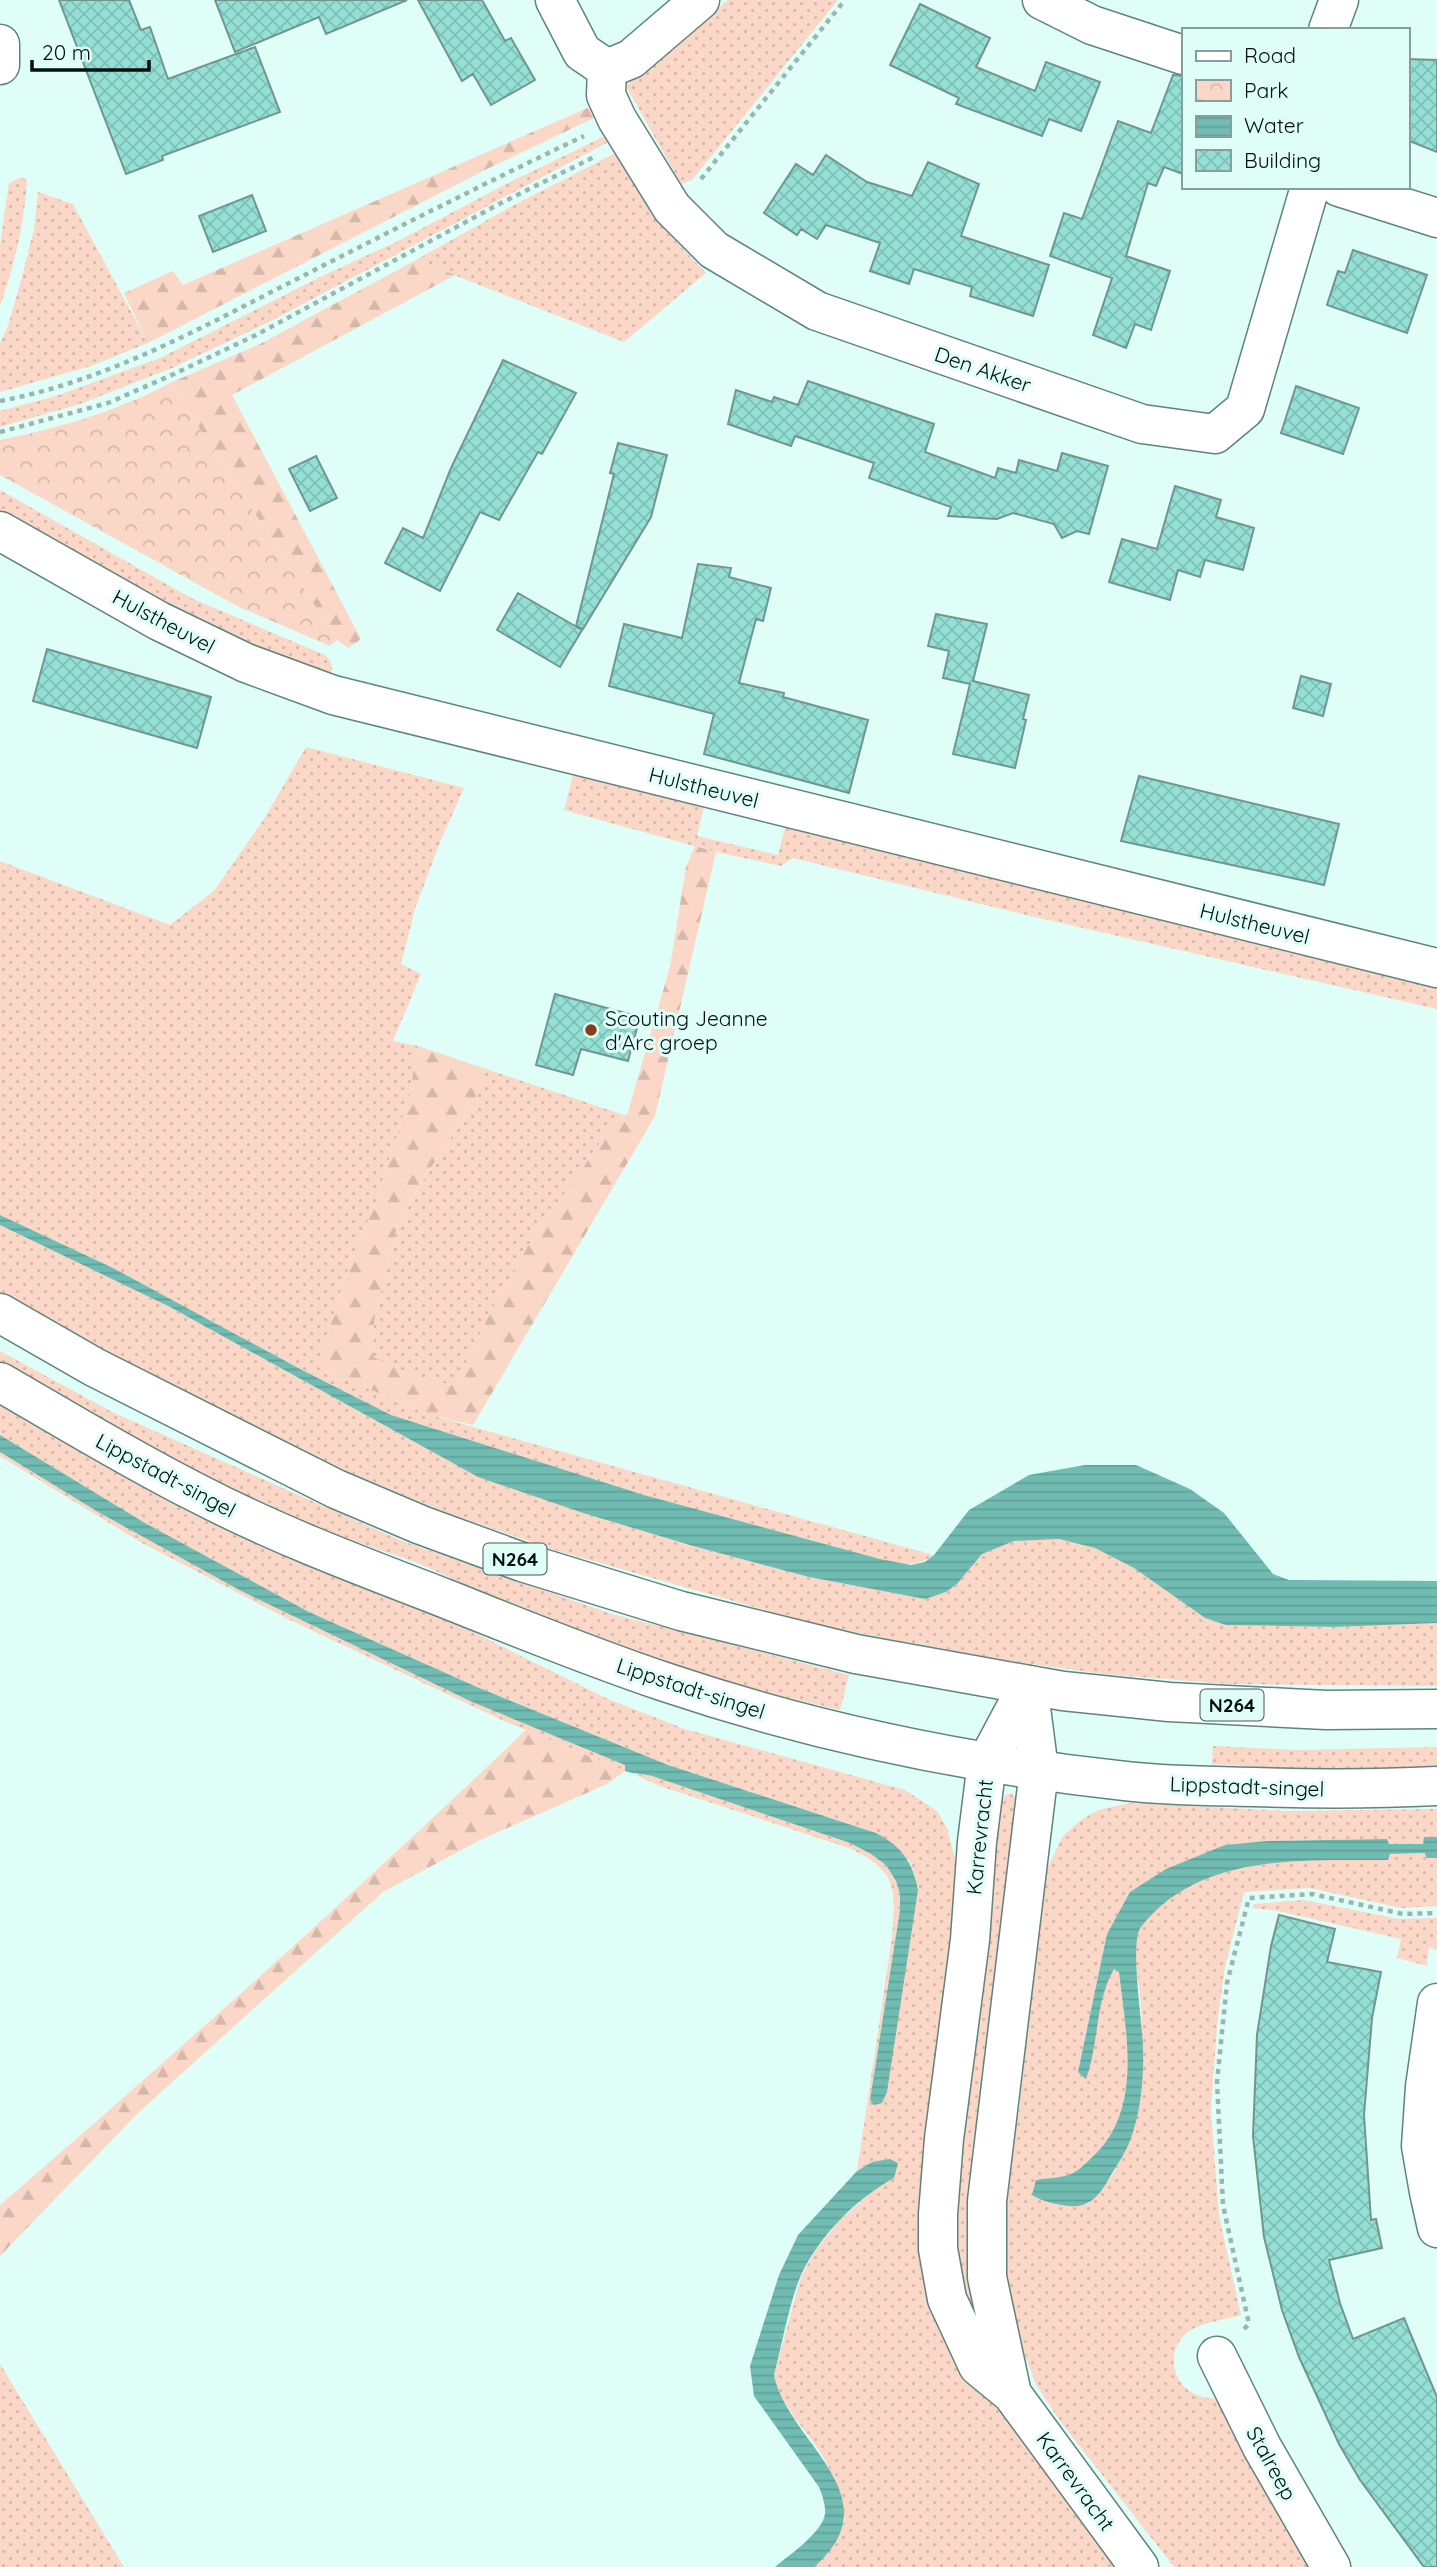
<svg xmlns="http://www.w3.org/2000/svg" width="1437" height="2567" viewBox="0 0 1437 2567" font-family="Quicksand,sans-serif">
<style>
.grass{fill:url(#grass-dots)}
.forest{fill:url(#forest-firs)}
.park{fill:url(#park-crowns)}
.water{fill:url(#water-rules)}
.building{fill:url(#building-cross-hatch);stroke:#719690;stroke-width:2}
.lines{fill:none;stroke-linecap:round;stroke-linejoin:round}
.minor-casing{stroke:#5f837d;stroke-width:41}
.major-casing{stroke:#5f837d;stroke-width:41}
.path{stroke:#9bb5b0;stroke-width:4.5;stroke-dasharray:5 5;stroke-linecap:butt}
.minor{stroke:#fff;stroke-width:38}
.major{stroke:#fff;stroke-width:38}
.poi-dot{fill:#853f19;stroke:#dffef8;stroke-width:2.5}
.labels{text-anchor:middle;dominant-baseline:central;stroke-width:6;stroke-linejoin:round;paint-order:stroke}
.shield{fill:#dffef8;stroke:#455754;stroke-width:2}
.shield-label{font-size:19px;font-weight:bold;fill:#03100e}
.street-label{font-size:21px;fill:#03100e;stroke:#dffef8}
.poi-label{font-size:21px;fill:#03100e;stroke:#dffef8;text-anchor:start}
</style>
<defs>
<pattern id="grass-dots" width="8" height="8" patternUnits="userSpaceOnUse" patternTransform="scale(1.75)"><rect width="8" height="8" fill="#fad7c6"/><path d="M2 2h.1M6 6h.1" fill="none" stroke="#d5b8a9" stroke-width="1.8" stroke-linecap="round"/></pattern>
<pattern id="forest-firs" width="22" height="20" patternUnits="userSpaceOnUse" patternTransform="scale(1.75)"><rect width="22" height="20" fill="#fad7c6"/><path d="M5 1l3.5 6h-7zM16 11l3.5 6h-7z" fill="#d5b8a9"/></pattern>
<pattern id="park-crowns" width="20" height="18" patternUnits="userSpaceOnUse" patternTransform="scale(1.75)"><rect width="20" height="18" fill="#fad7c6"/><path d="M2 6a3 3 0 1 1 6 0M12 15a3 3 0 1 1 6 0" fill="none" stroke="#d5b8a9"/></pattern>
<pattern id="water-rules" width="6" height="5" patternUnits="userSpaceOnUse" patternTransform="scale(1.75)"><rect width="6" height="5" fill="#71bcb2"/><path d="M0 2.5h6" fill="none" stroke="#60a198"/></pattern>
<pattern id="building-cross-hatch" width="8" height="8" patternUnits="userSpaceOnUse" patternTransform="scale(1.75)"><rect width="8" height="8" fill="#94e0d5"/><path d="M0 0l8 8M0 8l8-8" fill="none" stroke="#7ebfb6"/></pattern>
</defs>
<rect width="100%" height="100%" fill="#dffef8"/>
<path class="grass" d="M728,0H838L692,180L681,184L626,86Z
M607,135L612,140L269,322L172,368L80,404L0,427V411L59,395L160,358L318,278L398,241L508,183Z
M618,152L665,230L706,273L624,342L416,260L512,206Z
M21,177L27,180C25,221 14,267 0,306V245L9,183Z
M38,192L73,204L148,343L91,366L0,392V343L8,326L19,288L34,229Z
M0,490L193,599L325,655C333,662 334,670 328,678L246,647L0,517Z
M306,747L464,788L441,840L415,909L401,964L421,974L393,1041L418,1046L409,1097L376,1201L344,1280L318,1367L430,1415L933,1555C917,1569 899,1563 880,1559L644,1495L391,1415L302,1370L113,1268L0,1215V861L170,925L214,891L264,819Z
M574,772L705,803L697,836L778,855L787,821L1437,985V1009L1022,914L793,858L781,866L716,852L564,810Z
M486,1069L627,1116L608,1130L575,1180L542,1222L496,1301L455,1385L427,1381L373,1358L374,1322L396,1231L417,1190L473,1104Z
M0,1225L170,1307L478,1477L583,1513L693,1546L809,1577L925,1599L946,1592L957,1584L982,1554L1014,1541L1059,1539L1095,1548L1134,1568L1205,1618L1226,1625L1335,1627L1437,1623V1686L1227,1684L1103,1674L1010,1661L821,1626L551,1549L445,1512L281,1444L0,1301Z
M0,1351L114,1413L402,1541L612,1614L849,1675L840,1710L760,1691L630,1650L468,1586L420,1564L243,1502L0,1371Z
M0,1396L180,1496L475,1633L608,1699L685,1729L905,1790L937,1811L947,1828L960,1879L937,2140L964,2367L1121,2567H814L837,2539L845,2520C840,2502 836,2482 828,2466C813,2434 782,2412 774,2375L801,2277L815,2251L839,2221L875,2189L894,2178L872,2162L857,2171L892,1938C896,1888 898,1871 849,1848L660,1786L635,1775L647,1774L655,1777L850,1843L871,1854L886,1865L896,1881L900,1894V1910L870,2100L874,2104L918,1890L915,1875L909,1860L876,1833L668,1765L477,1687L309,1612L145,1523L0,1435Z
M0,1452L98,1512L241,1591L470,1701L626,1765L625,1771L502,1720L292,1621L142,1543L0,1456Z
M1213,1746L1298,1750L1437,1747V1767L1300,1769L1212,1764Z
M1007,1794H1012L1016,1798L997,2352L960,2292L951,2198L1000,1802Z
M1129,1803L1289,1811L1437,1809V1837L1424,1838V1844H1389L1387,1839L1267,1841L1225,1845L1107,1934L1078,2072L1086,2078L1105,1986L1113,1969L1119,1972C1126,2035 1144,2112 1090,2159C1085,2164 1079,2170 1073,2173C1062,2178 1048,2178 1036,2180L1088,2204C1145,2150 1146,2068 1140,1995C1138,1978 1132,1947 1137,1931C1139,1925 1147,1919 1151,1915C1190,1867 1267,1863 1324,1859C1358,1856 1391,1854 1425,1853L1426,1858H1437V1906L1401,1908L1310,1888L1244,1892L1225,1967L1217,2025L1211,2111L1219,2216L1241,2315C1225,2320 1201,2322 1188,2332C1167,2347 1170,2381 1193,2393C1201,2398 1211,2398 1220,2400L1314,2567H1174L1060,2421L1037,2386L1018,2338L1000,2251L1008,2158L1019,2112L1025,2044L1047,1869L1063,1836L1081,1820L1098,1810Z
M1304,1900L1399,1919L1437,1918V1950L1429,1947L1427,1966L1397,1958L1401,1939L1278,1911L1252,1908L1254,1904Z
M0,2364L124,2567H0Z"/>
<path class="forest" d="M592,106L596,117L489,168L148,343L124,293L173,271L183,285Z
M416,260L455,275L232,395L361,639L349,648L337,640L170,383L258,345Z
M695,846L716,852L655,1116L473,1425L430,1415L318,1367L344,1280L376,1201L409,1097L418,1046L486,1069L473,1104L417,1189L396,1231L374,1322L373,1357L427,1381L455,1385L496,1301L542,1222L575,1180L608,1130L627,1115L670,967L686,867Z
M526,1730L625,1771L607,1784L480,1840L383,1892L139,2112L0,2256V2205C179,2051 355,1893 526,1730Z"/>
<path class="park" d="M170,383L337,640L330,646L237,606L0,475V440C59,428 118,411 170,383Z"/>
<path class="water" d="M0,1215L113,1268L302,1370L391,1415L644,1495L880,1559L911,1565L925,1562L934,1555L969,1510L1029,1475L1085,1465H1136L1190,1489L1224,1513L1273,1574L1289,1580L1437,1581V1623L1335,1627L1226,1625L1205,1618L1134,1568L1095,1548L1059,1539L1014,1541L982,1554L957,1584L946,1592L925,1599L809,1577L693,1546L583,1513L478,1477L170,1307L0,1225Z
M0,1435L145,1523L309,1612L477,1687L668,1765L876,1833C901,1846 913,1862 918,1890L887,2092L882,2103L874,2105L870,2100L900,1910V1894L896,1881L886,1865L871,1854L850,1843L655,1777C645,1773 636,1775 625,1771V1765L470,1701L241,1591L98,1512L0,1452Z
M1424,1837H1437V1858H1426L1425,1853L1390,1854L1388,1860C1303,1861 1200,1852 1141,1927C1129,1941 1143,2025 1143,2048C1144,2076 1141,2111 1131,2138C1127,2150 1118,2164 1111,2175C1103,2189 1095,2204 1077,2206C1065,2207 1042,2202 1032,2195L1036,2180C1048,2178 1062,2178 1073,2173C1079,2170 1085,2164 1090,2159C1144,2112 1126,2035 1119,1972L1114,1969C1095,2001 1099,2044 1086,2079L1078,2072L1107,1934L1130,1892L1166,1869L1225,1845L1267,1841L1387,1839L1389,1844H1423Z
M890,2159L898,2163L894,2178C856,2199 820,2235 801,2275C789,2303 782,2345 774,2375C788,2443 895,2496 814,2567H775C789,2555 822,2533 825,2514C826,2505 822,2495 819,2487L754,2396L750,2366L779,2275L798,2235L857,2171L872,2162Z"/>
<path class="building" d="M59,0H129L141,30L150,27L168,79L255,47L280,112L162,156L163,160L126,174Z
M215,0H407L326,34L319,17L235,52Z
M418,0H482L505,41L511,38L535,80L491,105L473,74L462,81Z
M920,4L990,38L976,67L1035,91L1046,62L1100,82L1081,131L1049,119L1042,136L956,104L959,98L890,65Z
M1407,59L1437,60V152L1407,140Z
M1173,75L1183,76V174L1164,167L1156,186L1148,183L1126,256L1170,271L1151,330L1135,324L1126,348L1093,335L1112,278L1050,256L1064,213L1082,219L1118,121L1151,133Z
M826,155L867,182L912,196L928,162L979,184L961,236L1049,265L1033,316L970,296L972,287L914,269L909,284L870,271L880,243L826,225L817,239L801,229L797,235L764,213L796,164L813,175Z
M252,195L266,231L213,252L199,216Z
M1353,250L1427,275L1407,333L1327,305L1338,271L1345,273Z
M503,360L576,393L542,454L538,452L499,520L480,512L440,591L385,563L403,528L423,538L451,468Z
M808,381L934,424L925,452L995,478L998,468L1016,473L1019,460L1057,471L1062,453L1108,466L1089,534L1077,531L1062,538L1054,524L1013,513L997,519L948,516L951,507L869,478L874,463L795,436L791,446L728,424L736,390L772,402L774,397L798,405Z
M1296,386L1359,408L1343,454L1281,433Z
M618,443L667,455L651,517L583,629L576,626L614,474L610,473Z
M316,456L337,498L310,511L289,469Z
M1175,486L1221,500L1216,517L1254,528L1243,570L1205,560L1200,577L1178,570L1170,600L1109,582L1122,539L1157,549Z
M698,564L731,568L729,577L771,588L763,621L756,619L739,683L784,693L783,697L868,720L849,793L704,754L714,714L609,686L624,624L682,638Z
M518,593L582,630L560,667L497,630Z
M936,614L987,624L973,681L1029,695L1023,719L1026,720L1015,768L953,754L970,684L943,678L949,651L928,646Z
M47,649L211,697L197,748L33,701Z
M1301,676L1331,684L1323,716L1293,708Z
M1139,776L1339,824L1324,885L1121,841Z
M555,994L640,1017L628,1061L581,1049L573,1075L536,1065Z
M1279,1915L1335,1929L1327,1962L1381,1972L1372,2018L1364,2115L1371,2220L1376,2219L1382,2248L1329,2260L1340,2303L1353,2339L1404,2318L1437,2397V2567H1424L1360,2480L1339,2444L1299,2357L1282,2310L1264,2237L1253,2136L1257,2035L1271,1946Z"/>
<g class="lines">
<defs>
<path id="minor" d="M555,0L582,52L607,69
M1042,0L1092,25L1183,55
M1328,30L1339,0
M0,44V65
M607,69L606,95L617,119L672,208L714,250L817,311L1142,424L1215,434L1245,409L1310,187
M607,69L631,59L700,0
M1339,187L1437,218
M0,531L159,621L246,663L333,695L1437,968
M1028,1685L987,1762L977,1842L970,1940L944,2139L938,2214V2249L947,2299L978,2366L1012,2394L1139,2567
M1437,2003L1425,2087L1421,2146L1429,2192H1437
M1429,2192L1437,2228
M1217,2356L1262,2447L1331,2567
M1012,2394L987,2277V2201L1039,1770L1028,1685"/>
<path id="major" d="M0,1313L94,1367L336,1489L421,1525L522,1562L681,1611L856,1654L1063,1691L1169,1702L1326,1710L1437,1709
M0,1382C66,1420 131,1460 199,1494C278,1535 361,1566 444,1598C517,1627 590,1657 665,1682C813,1732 969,1764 1125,1781C1168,1786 1211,1786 1254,1787C1315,1789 1376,1789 1437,1786"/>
</defs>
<use href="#minor" class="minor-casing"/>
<use href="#major" class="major-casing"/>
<path class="path" d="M701,179L845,0
M0,401C103,382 197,330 289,283C387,233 485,183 584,136
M0,432L108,403L174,374L256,335L501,203L594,157
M1244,2329L1249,2324L1223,2205L1217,2082L1227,1983L1249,1898L1312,1894L1403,1914L1437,1913"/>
<use href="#minor" class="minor"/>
<use href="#major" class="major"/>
</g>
<circle class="poi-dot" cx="591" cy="1030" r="7"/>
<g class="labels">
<g class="shield">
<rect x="483.5" y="1543.5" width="63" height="31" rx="5"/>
<rect x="1200.5" y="1689.5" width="63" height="31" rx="5"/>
</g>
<g class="shield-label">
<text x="515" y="1559">N264</text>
<text x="1232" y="1705">N264</text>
</g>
<g class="street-label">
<text transform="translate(983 369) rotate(19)">Den Akker</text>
<text transform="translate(164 621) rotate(28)">Hulstheuvel</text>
<text transform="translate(704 787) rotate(14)">Hulstheuvel</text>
<text transform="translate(1255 923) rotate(14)">Hulstheuvel</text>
<text transform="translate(166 1475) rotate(28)">Lippstadt-singel</text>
<text transform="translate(691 1688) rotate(18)">Lippstadt-singel</text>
<text transform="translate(1247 1786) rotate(2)">Lippstadt-singel</text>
<text transform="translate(979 1837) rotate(-84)">Karrevracht</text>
<text transform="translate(1272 2463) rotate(61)">Stalreep</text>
<text transform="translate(1076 2481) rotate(54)">Karrevracht</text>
</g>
<g class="poi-label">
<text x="605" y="1018">Scouting Jeanne<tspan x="605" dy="24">d'Arc groep</tspan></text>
</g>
</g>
<rect x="1182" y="28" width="228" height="161" fill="#dffef8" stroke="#879f9a" stroke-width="2"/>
<rect x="1196" y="51" width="35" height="10" fill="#ffffff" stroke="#879f9a" stroke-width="2"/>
<text x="1244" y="63" font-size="21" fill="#03100e">Road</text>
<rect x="1196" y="80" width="35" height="21" fill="url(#park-crowns)" stroke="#879f9a" stroke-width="2"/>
<text x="1244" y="98" font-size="21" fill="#03100e">Park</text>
<rect x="1196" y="116" width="35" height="21" fill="url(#water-rules)" stroke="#879f9a" stroke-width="2"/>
<text x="1244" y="133" font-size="21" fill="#03100e">Water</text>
<rect x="1196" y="150" width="35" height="21" fill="url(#building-cross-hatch)" stroke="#879f9a" stroke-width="2"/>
<text x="1244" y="168" font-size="21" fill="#03100e">Building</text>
<path d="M32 60v10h117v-10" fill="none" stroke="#03100e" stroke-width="3.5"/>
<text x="42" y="60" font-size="21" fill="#03100e" stroke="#dffef8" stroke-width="5" paint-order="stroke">20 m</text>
</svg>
